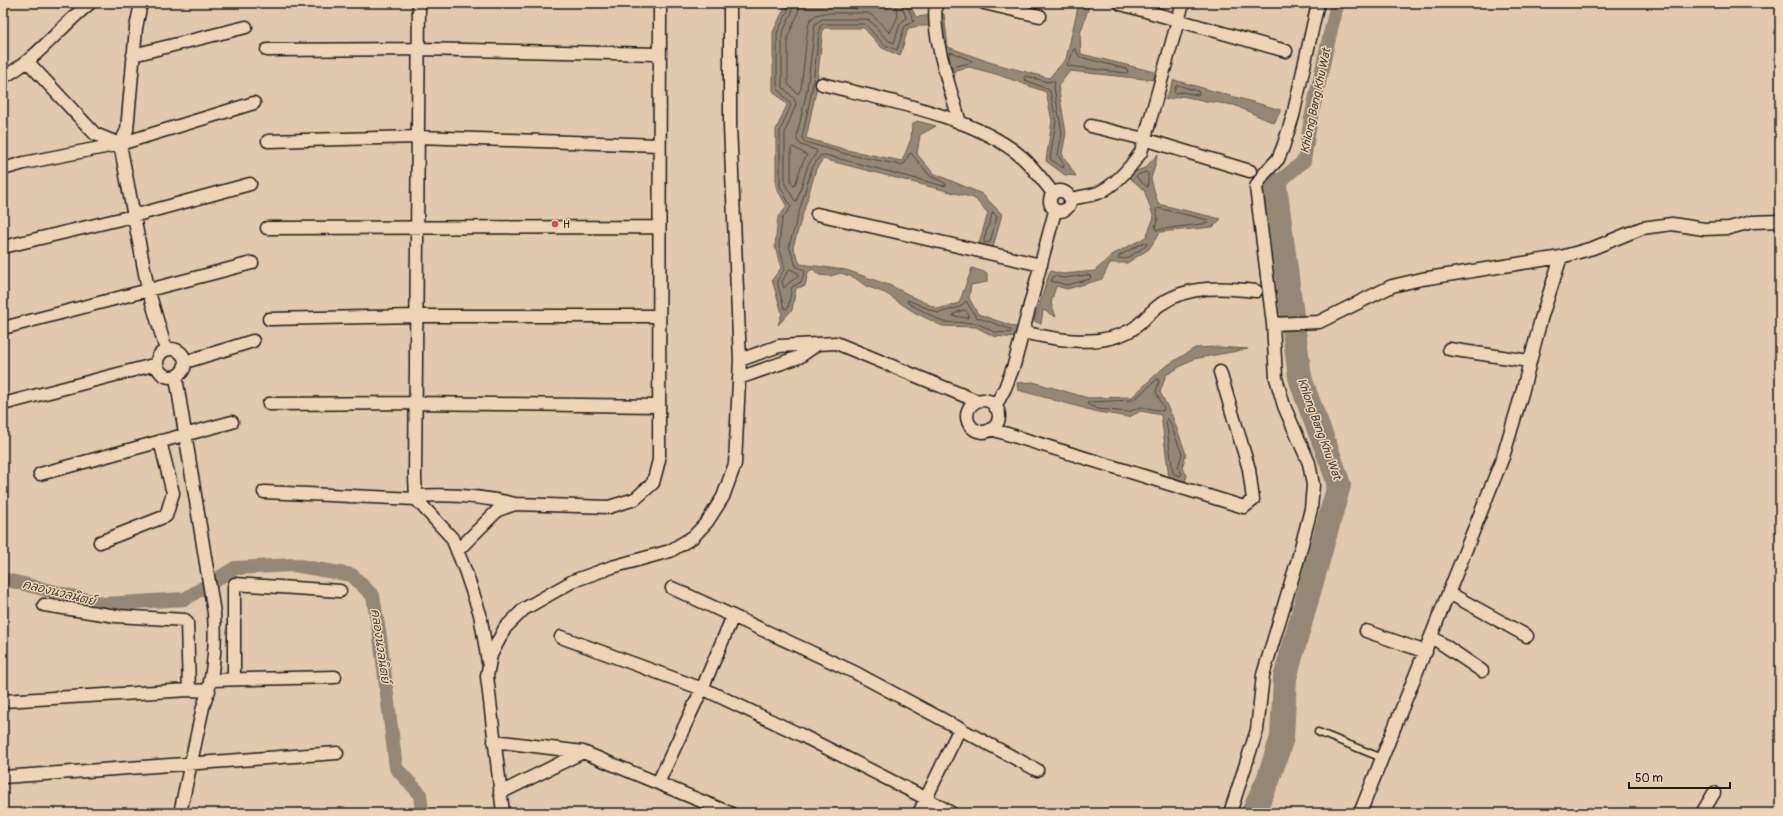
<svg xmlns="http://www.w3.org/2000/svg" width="1783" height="816" viewBox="0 0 1783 816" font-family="Pangolin,'Playpen Sans Thai',sans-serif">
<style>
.water{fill:#958774;stroke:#655c51}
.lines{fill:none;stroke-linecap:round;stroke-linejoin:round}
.shore{stroke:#4c473f;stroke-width:1}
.canal{stroke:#958774;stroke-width:14}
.river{stroke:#958774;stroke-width:24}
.lane-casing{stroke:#1c1c1c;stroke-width:9}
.street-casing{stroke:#1c1c1c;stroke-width:15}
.lane{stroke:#edd4b5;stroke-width:6}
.street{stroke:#edd4b5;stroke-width:12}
.poi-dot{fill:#d1495b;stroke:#edd4b5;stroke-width:1.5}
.labels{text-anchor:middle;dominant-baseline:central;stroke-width:3;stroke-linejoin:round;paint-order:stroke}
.poi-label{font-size:11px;fill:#1c1c1c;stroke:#edd4b5;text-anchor:start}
.water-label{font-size:12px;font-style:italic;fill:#46413b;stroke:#edd4b5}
</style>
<rect width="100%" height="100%" fill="#e0c9ac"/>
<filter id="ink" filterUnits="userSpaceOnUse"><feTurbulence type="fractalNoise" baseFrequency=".025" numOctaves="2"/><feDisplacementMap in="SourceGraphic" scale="8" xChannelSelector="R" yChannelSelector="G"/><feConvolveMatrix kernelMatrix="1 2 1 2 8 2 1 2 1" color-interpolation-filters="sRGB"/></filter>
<g filter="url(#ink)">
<path class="water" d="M783,3H909L916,17L944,14L948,47L992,63L1049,78L1066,59L1079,3H1090L1080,34L1081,54L1155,72L1154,80L1070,71L1058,86L1066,133L1062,154L1076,176L1065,175L1046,161L1052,121L1046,92L996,74L969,67L955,70L953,95L931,26H920L908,28L900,56L882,48L864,28H823L816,91L806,138L847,150L902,161L911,139L912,125L917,121L936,126L920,135L917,154L933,173L982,194L1002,214L993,247H978L988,213L974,198L823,159L816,169L793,247L800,264L846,270L889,285L938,309L959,303L972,268L987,273V282L971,285L969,298L978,314L1021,329L1018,338L993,336L976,327L942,326L914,312L885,293L866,286L855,278L841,273L830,276L819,275L813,269L808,272L805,286L796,288L792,310L778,325L782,313L772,280L781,268L775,246L778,217L787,207L776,187V130L787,105L773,91V32L784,9Z
M1174,80L1281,110L1274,123L1234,105L1206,101L1182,96L1165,100Z
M1158,154L1151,179L1158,204L1221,219L1213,227L1160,232L1149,249L1127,263H1110L1102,279L1067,289L1056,286L1051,303L1056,317L1043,310L1041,324L1034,321L1050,271L1063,274L1095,271L1112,255L1146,237L1154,218L1144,190L1129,177L1136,171L1145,168Z
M1217,347L1248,349L1193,359L1166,375L1160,392L1173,418L1186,454L1182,468L1187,475L1185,483L1169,477L1161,415L1141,411L1129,417L1098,412L1018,390L1017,383L1033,382L1088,398L1132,397L1163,368L1195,348Z"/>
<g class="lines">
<path class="shore" d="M787,3L788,11L777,33V88L791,105L780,131V186L791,207L782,219L779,246L785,268L777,281L784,308L786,309L788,308L792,287L801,282L805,271L796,266L789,246L812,168L820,156L825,155L944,186L946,185L945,183L930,176L911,153L909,154L905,163L901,165L846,154L805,142L802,138L812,90L820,26L824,24H865L884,45L897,50L905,26L914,21L906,3
M792,3V12L782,34V86L794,99L796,104L785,132V184L795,201L797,200L808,165L817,152L816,150L801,145L797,140V135L807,90L815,24L822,19H866C878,24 881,39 894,43L900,24L906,18L901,3
M799,3L798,14L788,36V84L798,94L801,89L808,26L810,20L816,15L823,13H868L874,17L890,33L898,16L895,3
M1075,49L1080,57L1127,69L1128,72L1126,73L1068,66L1067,64L1070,60L1073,50Z
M950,63L949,54L951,52L972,61L970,63L951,67
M1026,76L1048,82L1053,81L1055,82L1054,87L1062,133L1058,155L1064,165L1063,168L1050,159L1056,121L1050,91L1047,89L1025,80L1024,78Z
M1177,85L1198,91L1199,94L1197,95L1183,92L1175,93L1174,91Z
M793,147L807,155L802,164L795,185L794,186L791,183V149Z
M1146,172L1148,174V185L1147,187L1136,177L1138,175Z
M1158,208L1208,220L1209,223L1156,230L1155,227L1158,218L1156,210Z
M993,212L997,217L990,242L985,243L984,240Z
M1145,242L1147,244L1146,246L1126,259L1118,258L1119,256Z
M790,269L798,273V277L790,282L784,288L782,282Z
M1089,275L1091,277L1090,279L1067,285L1051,281L1054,276L1063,278Z
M908,300L938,313L960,307L966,301L976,317L1010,329L1011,332L1009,333L994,332L977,323L943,322L908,303Z
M965,310L969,315L968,318L953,316L954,314Z
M1158,379L1159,381L1156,392L1164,408L1163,411L1141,407L1128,412L1098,409L1087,404L1089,402L1133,400Z
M1167,419L1169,420L1182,454L1178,467L1182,474L1180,476L1173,473L1166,421Z"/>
<path class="canal" d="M1275,185L1304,161L1311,118L1337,3
M3,579L104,604L185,599L235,568L293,565L352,575L373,596L380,637L396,768L420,794L422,813"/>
<path class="river" d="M1253,813L1268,780L1282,738L1285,678L1339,485C1328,448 1311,414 1300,377L1275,185"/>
<defs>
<path id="lane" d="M1318,732L1382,758"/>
<path id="street" d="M141,3L136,28L127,130L120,144L148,289L166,350
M419,3L415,476L416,499L452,538L465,570L480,614L488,662
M936,3C931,37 951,89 960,123
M984,3L1040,16
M1121,4L1286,51
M267,50L418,49L659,54
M133,55L246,27
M27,61L95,134L120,144
M3,77C34,62 62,25 90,3
M822,84C884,100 975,116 1023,158C1034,168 1044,182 1053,193
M1091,126L1144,139L1250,171
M268,141L417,137L659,145
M3,169L24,163L120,144L254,103
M1050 201a10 10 0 1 1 20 0a10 10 0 1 1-20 0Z
M1070,199C1079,197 1089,196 1098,193C1116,185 1130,168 1141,152L1183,3
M817,214L1041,265
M267,228L659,227
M3,247L133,216L250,184
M269,319L417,316H659
M1273,324L1319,322L1392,286L1422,279L1561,257L1593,248L1642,228L1672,224L1704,229L1729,228L1752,222L1780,221
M3,328L252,263
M1023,332C1057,340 1099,348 1131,330C1142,324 1150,311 1161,304C1188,285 1224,287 1256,291
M1449,349L1529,361
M157 363a14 14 0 1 1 28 0a14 14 0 1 1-28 0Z
M740,360L779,346L836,343L977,401
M185,362L253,341
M176,377L214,613C216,644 214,677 203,707L180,813
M739,378L799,357L816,345
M967 416a16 16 0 1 1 32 0a16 16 0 1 1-32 0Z
M3,404L157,364
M269,404L415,403L659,406
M995,407L1005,388L1014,365L1055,211
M991,429L1244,507L1253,500L1249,469L1220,372
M40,474L232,422
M264,492L416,499
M416,496C450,494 482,496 515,504
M100,542L166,516L173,493L160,441
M457,551L498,510L515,504L609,507L635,499L653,483L659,460L660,3
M672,588L854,672L1037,770
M1449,593L1527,636
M44,605L116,616L185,620L187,623L189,690
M1366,631L1426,652
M561,637L708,691L801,735L927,799L951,813
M1432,637L1482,671
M234,679V586L235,584L340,591
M210,680L335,677
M3,701L189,690L209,691
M494,741L583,752L730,813
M3,777L337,753
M658,783L702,689L733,616
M500,793L583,752
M503,813L487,676L491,655L505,628L524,609L573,581L612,567L670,551L693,537L707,522L723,497L735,464L740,360L730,126V3
M919,813L960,728
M1230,813L1257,730L1263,675L1298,559L1311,509L1313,485L1309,463L1284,406L1276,378L1273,324L1256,187L1263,175L1278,159L1283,147L1293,116L1318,3
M1360,813L1503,457L1522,393L1541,319L1561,257
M1702,813L1714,793"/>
</defs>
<use href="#lane" class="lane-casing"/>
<use href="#street" class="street-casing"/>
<use href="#lane" class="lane"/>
<use href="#street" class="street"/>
</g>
</g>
<circle class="poi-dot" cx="555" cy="224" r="4"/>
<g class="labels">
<g class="poi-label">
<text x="563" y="224">H</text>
</g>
<g class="water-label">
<text transform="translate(1316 101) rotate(-78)">Khlong Bang Khu Wat</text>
<text transform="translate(1319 429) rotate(70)">Khlong Bang Khu Wat</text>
<text transform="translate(59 593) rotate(14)">คลองนวลนิตย์</text>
<text transform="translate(380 646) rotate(82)">คลองนวลนิตย์</text>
</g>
</g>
<rect width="1783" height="816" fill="none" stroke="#edd4b5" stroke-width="16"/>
<rect x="8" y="8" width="1767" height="800" fill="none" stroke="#1c1c1c" stroke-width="1.5" filter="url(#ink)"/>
<path d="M1629 782v6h101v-6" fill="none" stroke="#1c1c1c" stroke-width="2"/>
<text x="1635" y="782" font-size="12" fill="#1c1c1c" stroke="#edd4b5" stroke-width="3" paint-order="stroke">50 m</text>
</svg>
